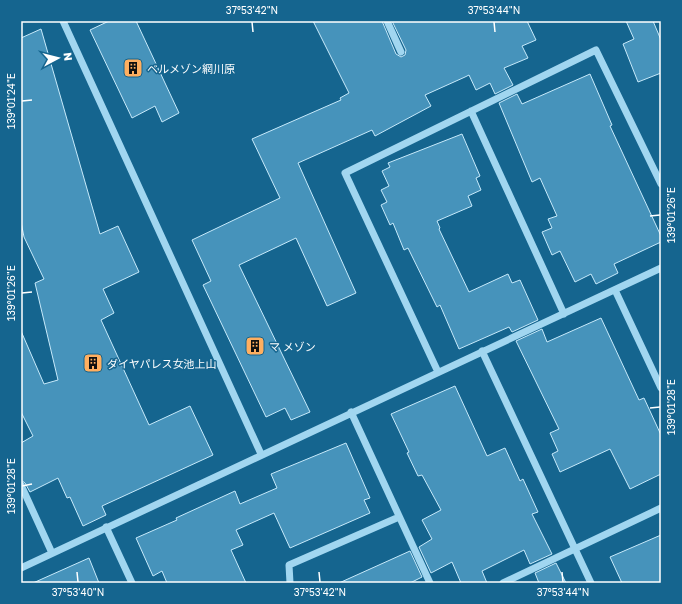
<svg xmlns="http://www.w3.org/2000/svg" width="682" height="604" viewBox="0 0 682 604" font-family="'Golos Text','Noto Sans JP',sans-serif">
<style>
.building{fill:#4693bb;stroke:#c7eafb}
.lines{fill:none;stroke-linecap:round;stroke-linejoin:round}
.minor{stroke:#a1d6f0;stroke-width:7}
.ticks{fill:none;stroke:#fff;stroke-width:1.5}
.labels{text-anchor:middle;dominant-baseline:central;stroke-width:3;stroke-linejoin:round;paint-order:stroke}
.poi-label{font-size:11px;fill:#fff;stroke:#15658f;text-anchor:start}
.neatline{fill:none;stroke:#fff;stroke-width:1.5}
.ticks-label{font-size:10px;text-anchor:middle;fill:#fff}
</style>
<rect width="100%" height="100%" fill="#15658f"/>
<path class="building" d="M109,21H136L179,113L162,122L155,106L132,118L90,30Z
M313,21H382L396,54L401,57L405,55L406,50L392,21H527L536,40L522,46L528,58L504,68L513,85L495,94L490,83L476,90L469,75L465,77L425,95L431,106L375,136L372,130L298,163L356,293L327,306L296,238L239,265L310,412L291,420L285,408L266,417L203,285L211,281L192,240L280,198L252,139L341,100L340,98L349,93Z
M626,21H653L661,40V73L638,82L623,44L634,39Z
M41,29L100,234L118,226L139,272L103,289L114,313L101,320L149,425L190,406L213,455L102,506L106,515L83,526L70,497L67,498L58,478L30,492L25,483L21,480V443L33,436L21,412V331L44,384L58,380L35,283L44,279L24,237L21,222V38Z
M590,74L612,125L610,126L661,236V242L614,264L618,273L596,284L591,274L575,282L560,251L552,255L542,232L552,228L548,219L557,216L540,178L532,182L499,103L517,94L522,104Z
M462,134L480,176L476,178L481,190L468,196L472,206L437,221L440,228L439,229L469,292L508,274L512,283L520,280L538,320L512,332L509,327L459,349L440,305L437,307L408,248L404,250L393,223L390,225L381,205L387,202L381,190L389,186L382,171L390,167L388,163Z
M601,318L639,400L644,398L661,435V474L630,489L610,449L560,472L552,454L558,451L550,433L559,429L516,341L542,329L547,342Z
M455,386L487,456L505,448L520,481L523,479L538,512L532,514L552,554L530,564L524,550L482,571L487,583H461L452,562L431,573L419,547L432,539L422,520L441,510L422,475L418,476L407,453L409,452L391,414Z
M346,443L370,498L364,500L370,513L290,548L274,513L236,530L243,545L231,550L246,583H167L162,571L153,576L136,538L177,520L176,518L235,491L240,504L277,488L271,474Z
M661,535V583H622L610,557Z
M410,551L422,577L410,583H339Z
M89,558L99,583H33Z
M556,563L566,583H539L535,573Z"/>
<g class="lines">
<path class="minor" d="M63,21L261,454
M387,21L401,52
M471,111L564,314
M615,290L661,388
M482,351L591,583
M438,372L345,173L596,50L661,184
M351,412L430,583
M21,485L52,553
M106,527L132,583
M21,568L661,268
M290,583L289,565L399,517
M503,583L661,508"/>
</g>
<path class="ticks" d="M252,22L253,32M494,22L495,32M22,101L32,100M650,216L660,215M22,293L32,292M650,408L660,407M22,486L32,484M77,572L78,582M319,572L320,582M562,572L563,582"/>
<defs>
<symbol id="building-square" viewBox="-11 -11 22 22"><rect x="-9" y="-9" width="18" height="18" rx="4" fill="#ffaf60" stroke="#15658f"/><path d="M-4-6H4V6H1V3H-1V6H-4ZM-2.5-4.3h1.7v1.8h-1.7ZM.8-4.3h1.7v1.8H.8ZM-2.5-1h1.7V.8h-1.7ZM.8-1h1.7V.8H.8Z" fill="#111"/></symbol>
</defs>
<g fill-rule="evenodd">
<use href="#building-square" x="122" y="57" width="22" height="22"/>
<use href="#building-square" x="244" y="335" width="22" height="22"/>
<use href="#building-square" x="82" y="352" width="22" height="22"/>
</g>
<g class="labels">
<g class="poi-label">
<text x="147" y="68">ベルメゾン網川原</text>
<text x="269" y="346">マ メゾン</text>
<text x="107" y="363">ダイヤパレス女池上山</text>
</g>
</g>
<rect width="682" height="604" fill="none" stroke="#15658f" stroke-width="44"/>
<g transform="translate(58 58) rotate(83)" stroke="#15658f" stroke-width="3" paint-order="stroke">
<path d="M0-3L7 15L0 10L-7 15Z" fill="#ffffff"/>
<text y="-6" font-size="11" font-weight="bold" text-anchor="middle" fill="#ffffff">N</text>
</g>
<rect x="22" y="22" width="638" height="560" class="neatline"/>
<g class="ticks-label">
<text x="252" y="14">37°53'42"N</text>
<text x="494" y="14">37°53'44"N</text>
<text transform="translate(11 101) rotate(-90)" y="4">139°01'24"E</text>
<text transform="translate(671 215) rotate(-90)" y="4">139°01'26"E</text>
<text transform="translate(11 293) rotate(-90)" y="4">139°01'26"E</text>
<text transform="translate(671 407) rotate(-90)" y="4">139°01'28"E</text>
<text transform="translate(11 486) rotate(-90)" y="4">139°01'28"E</text>
<text x="78" y="596">37°53'40"N</text>
<text x="320" y="596">37°53'42"N</text>
<text x="563" y="596">37°53'44"N</text>
</g>
</svg>
